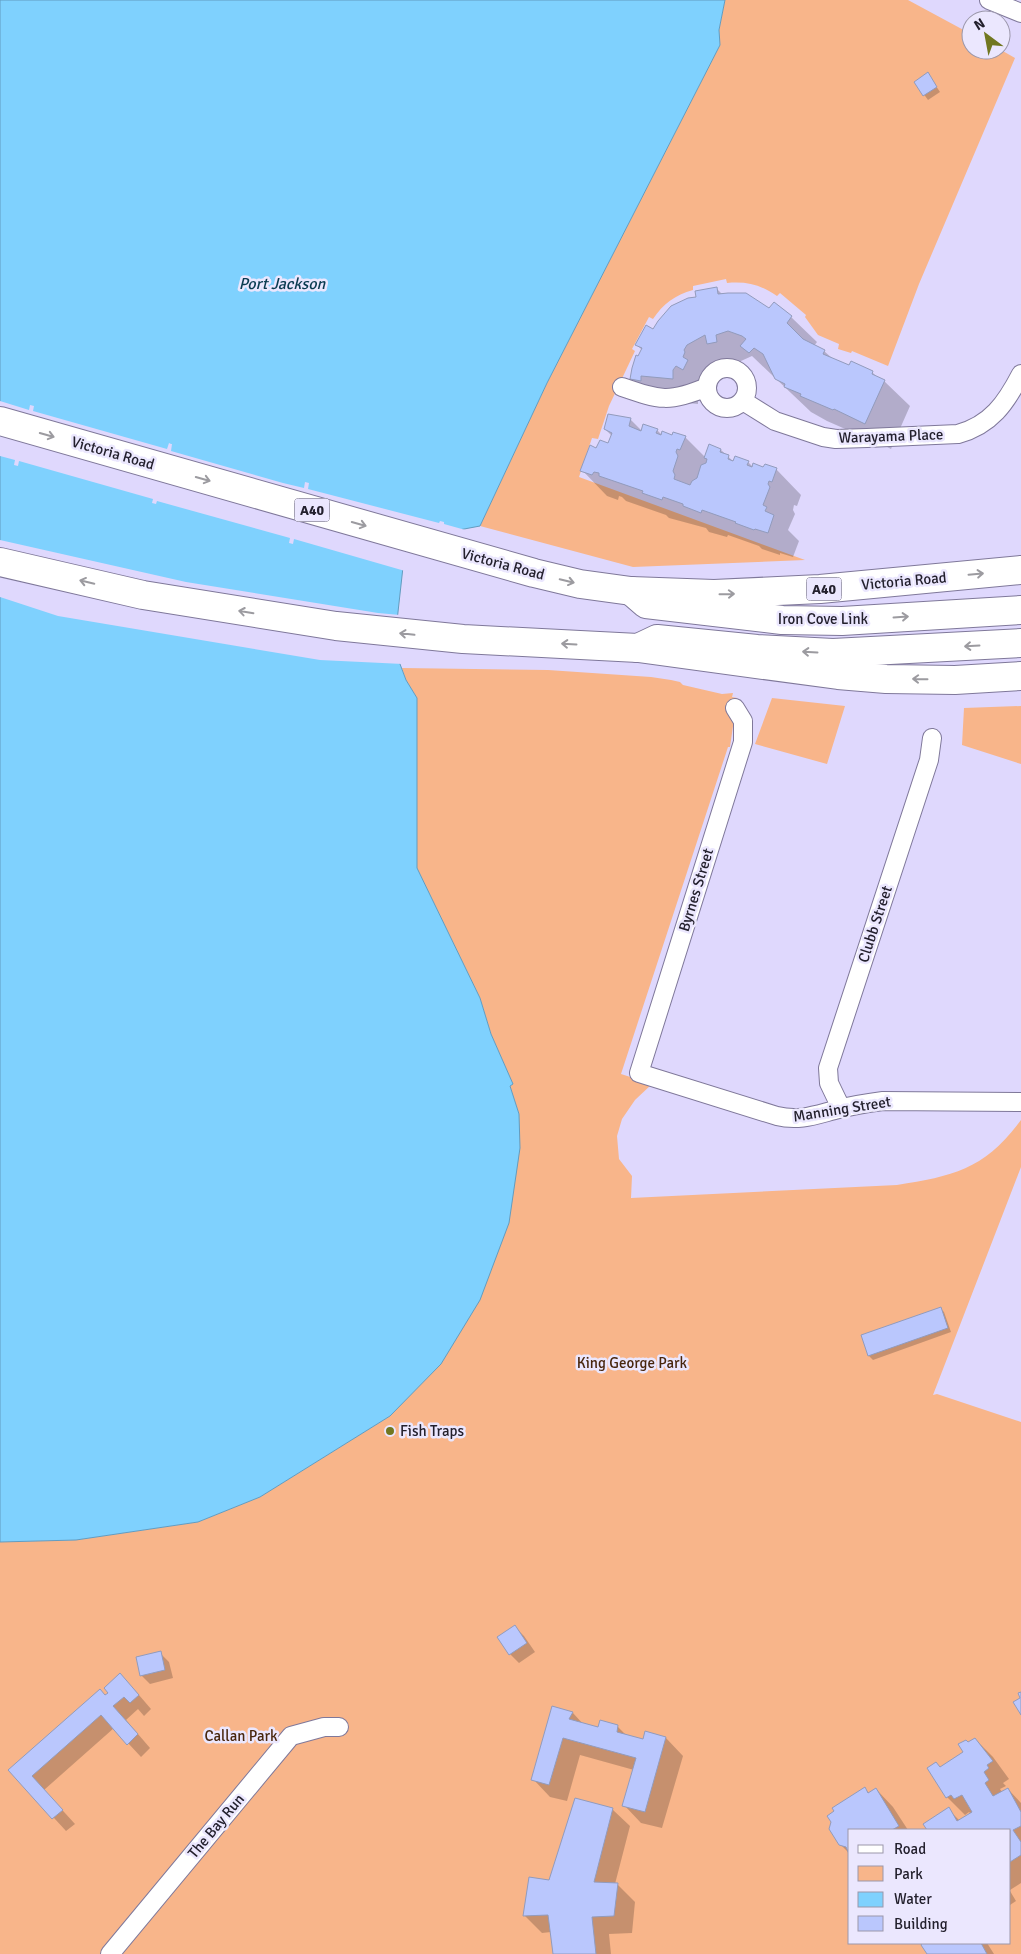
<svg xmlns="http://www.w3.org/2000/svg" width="1021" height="1954" viewBox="0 0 1021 1954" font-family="Signika,sans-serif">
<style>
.green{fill:#f8b58a;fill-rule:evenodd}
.water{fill:#7fd1fe;stroke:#639cbf}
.pier{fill:#dfd8fd}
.shadow{fill:#0003}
.building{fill:#bac7fd;stroke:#929bbc}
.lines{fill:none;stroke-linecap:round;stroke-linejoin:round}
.minor-casing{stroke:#7f789a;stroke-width:20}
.trunk-casing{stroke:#7f789a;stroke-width:30}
.motorway-casing{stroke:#7f789a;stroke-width:30}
.minor{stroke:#fff;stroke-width:18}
.trunk{stroke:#fff;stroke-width:28}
.motorway{stroke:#fff;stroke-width:28}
.oneway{stroke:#9c9ba0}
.poi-dot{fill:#717720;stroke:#ebe7fe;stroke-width:2}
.labels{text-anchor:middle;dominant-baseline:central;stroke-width:5;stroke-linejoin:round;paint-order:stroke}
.shield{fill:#ebe7fe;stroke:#5f5c6c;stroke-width:1}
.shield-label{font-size:14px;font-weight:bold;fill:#23202d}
.street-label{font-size:15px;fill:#23202d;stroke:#ebe7fe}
.park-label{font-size:15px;fill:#48260d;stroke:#ebe7fe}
.poi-label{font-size:15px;fill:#23202d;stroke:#ebe7fe;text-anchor:start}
.water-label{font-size:16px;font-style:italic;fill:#0a3b51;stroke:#ebe7fe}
</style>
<rect width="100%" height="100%" fill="#dfd8fd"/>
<path class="green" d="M725,0H908L971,34V50H1001L1015,58L919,284L888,366L852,351L851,353L838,349L839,344L818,335L805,317L806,315L780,293L777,296C761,285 747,281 727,283L726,279L693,286V290C675,295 663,304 653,319L649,317L632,349L635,351L609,406L598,439L592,438L579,477L805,560L633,567L480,526L547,383L720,45L719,30Z
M402,668L548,670L651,677L671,680L680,682L683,685L722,694L733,693L732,697L737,698L730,747H728L621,1074L652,1084L635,1100L622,1119L617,1136L619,1159L632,1176L631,1198L897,1185C954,1176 985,1169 1021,1120V1167L933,1395L937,1394L1021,1422V1954H0V1542L76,1540L198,1522L260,1497L390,1416L519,1114L510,1086L513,1084L491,1034L480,998L417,868V698L406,680ZM850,1830H1010V1943H850Z
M772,698L845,706L827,764L755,744Z
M1021,706V764L962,745L964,708Z"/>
<path class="water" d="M0,0H725L719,30L720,45L547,383L480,526L406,540L394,648L406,680L417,698V868L480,998L491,1034L513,1084L510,1086L519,1114L520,1148L509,1223L480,1300L441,1364L390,1416L260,1497L198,1522L76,1540L0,1542Z"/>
<path class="pier" d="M0,401L29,410L30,405L34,406L33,411L167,449L169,443L171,444H172L171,451L283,483L304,488L305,482L309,483L308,489L439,523L440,521L444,522V524L469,531L409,542L405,571L294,539L293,544L289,543L290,538L157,501L156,504L152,503L153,499L19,461L18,466L14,465L15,460L0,456Z
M0,540L186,582L378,613L400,615L397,647L403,664L320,660L58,616L0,597Z"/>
<path class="shadow" d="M928,74L940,92L928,100L915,82Z
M716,288L723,295L791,317L817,342L814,346L824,351L833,359L850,366L872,372L879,379L884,381L910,406L891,449L860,433L859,435L827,421L811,412L752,356L741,361L742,367L733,369L727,362L712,371L708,377L710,378L708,382L698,396V404L666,401L657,404L632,379L642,350L637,345L698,298Z
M630,419L642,431L657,430L662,435L685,437L705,457L709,446L721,450L734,462H748L753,467L776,469L801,495L797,506L794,505L793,510L795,514L788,530L799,541L793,557L780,553V555L762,549L759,546L728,535L727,537L709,532L706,528L669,518L666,515L626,501L622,497L619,496L618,500L607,496L582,470L597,449L608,445L612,436L605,429Z
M940,1308L944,1312L951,1332L873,1360L869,1356Z
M515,1627L524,1636L535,1652L519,1663L510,1654Z
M160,1653L169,1662L173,1678L150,1684L141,1675Z
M133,1688L151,1709L144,1716L138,1709L126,1720L150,1748L141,1757L114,1728L44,1790L75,1824L66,1831L10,1770L106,1696Z
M553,1708L573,1713L584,1725L599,1729L601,1722L618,1727L627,1736L643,1740L666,1738L683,1756L662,1828L641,1823L624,1805L634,1770L580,1755L567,1801L550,1797L533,1779Z
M975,1739L993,1757L1009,1779L1003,1783L1006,1786L1000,1789L1002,1792L1008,1789L1021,1803V1883L1010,1890V1830H929L925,1824L948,1809L960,1821L971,1814L969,1812L965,1815L947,1797L941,1768L965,1753L968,1744Z
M865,1789L869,1793L876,1789L893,1807L908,1830H850V1854L840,1844Z
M612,1809L630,1826L615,1884H617L635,1902L632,1933L609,1934L611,1954H554L551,1932L542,1933L524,1915L550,1881Z
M1010,1891L1016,1901L1010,1905Z
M923,1943H987L994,1954H929L922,1945Z"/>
<path class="building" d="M928,72L937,87L923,96L914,82Z
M717,287L718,294L728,293H746L769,308L774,302L792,316L787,323L803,339L825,350L823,354L849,365L851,361L873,371L872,374L885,380L865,424L834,409L833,410L800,396L801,394L784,387L785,384L775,379L763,354L754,348L749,353L740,346L746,339L742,336L728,331L716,335L717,342L707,344L705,335L687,345L684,350L685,352L683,357L688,360L683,370L676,366L673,370V379L641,376V381L630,379L632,368L636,355L638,356L642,348L635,345L646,325L653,329L658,321L671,306L688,298L696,297L695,291Z
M608,414L631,418L629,426L641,431L643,424L658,429L656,433L661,435L662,431L672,435L673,432L686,436L680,450L677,449L676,452L678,456L673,471L675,475L674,479L690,485L692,481L697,478L701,465L706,463L707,459L704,458L709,444L721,449L720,452L729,455L728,459L733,461L735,456L749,461L747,465L752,467L753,463L763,467L765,464L777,468L772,482L769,481L768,484L770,487L763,505L767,507L765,511L774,515L768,533L755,529L754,530L735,523L736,522L702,510L701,513L683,506V504L663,497L662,500L642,493L643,491L599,476V473L594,472L592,475L580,471L590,445L596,448L600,440L608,443L612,433L604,429Z
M941,1307L948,1328L868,1356L861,1335Z
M515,1625L527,1643L509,1655L497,1637Z
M161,1651L165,1670L140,1676L136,1657Z
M120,1673L139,1695L130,1703L124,1697L113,1706L138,1734L127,1745L101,1715L32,1776L63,1810L52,1819L8,1770L100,1689L105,1695L108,1693L104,1688Z
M1021,1692V1715L1013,1702L1020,1698L1018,1693Z
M552,1706L573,1712L569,1719L598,1727L600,1720L618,1725L617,1732L643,1739L645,1731L666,1737L645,1812L622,1806L636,1758L563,1738L549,1785L531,1780Z
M975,1738L993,1761L987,1765L989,1768L984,1772L989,1780L985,1783L993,1796L1008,1788L1021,1812V1826L1013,1830L1021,1842V1855L1010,1862V1830H927L923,1824L949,1807L957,1821L972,1812L962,1795L954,1799L951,1795L946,1798L927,1768L936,1762L940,1767L963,1752L958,1744L966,1740L968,1742Z
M865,1787L868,1793L876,1788L899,1826L892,1830H850L849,1854L846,1847L839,1845L829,1829L831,1822L827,1816L834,1811L832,1808Z
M575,1798L613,1808L594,1882L618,1883L614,1916L592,1917L596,1954H553L548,1915L523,1916L529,1877L549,1880Z
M922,1943H981L987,1954H927L921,1945Z"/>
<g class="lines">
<defs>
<path id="minor" d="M989,0L1021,13
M707 388a20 20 0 1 1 40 0a20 20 0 1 1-40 0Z
M622,387C660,400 669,403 707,387
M743,401L775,421L823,437L836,439L867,438L958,434C991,425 1006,403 1021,374
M735,708L743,721V742L639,1073L777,1116C800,1122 818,1114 839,1109C854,1105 868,1103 883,1101L1021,1102
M841,1108L829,1083L828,1068L929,760L932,738
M110,1954L291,1736L324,1727H339"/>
<path id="trunk" d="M0,421L534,573L580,584L631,591L714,594L820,589L1021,570
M0,562L143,595L336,626L463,639L638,648L838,675L886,679L955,680L1021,676"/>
<path id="motorway" d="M631,591L646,604L782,620L842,621L1021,610
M638,648L657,639L757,649L833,653L1021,643"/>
</defs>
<use href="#minor" class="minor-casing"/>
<use href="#trunk" class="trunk-casing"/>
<use href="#motorway" class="motorway-casing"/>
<use href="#minor" class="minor"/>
<use href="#trunk" class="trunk"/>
<use href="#motorway" class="motorway"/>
</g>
<defs><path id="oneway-shaft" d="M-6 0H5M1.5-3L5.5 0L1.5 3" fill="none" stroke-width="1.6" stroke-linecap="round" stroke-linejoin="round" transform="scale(1.25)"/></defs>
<g class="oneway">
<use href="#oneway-shaft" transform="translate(47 435) rotate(16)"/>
<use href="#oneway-shaft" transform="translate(203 479) rotate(16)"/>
<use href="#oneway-shaft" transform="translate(359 524) rotate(16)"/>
<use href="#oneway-shaft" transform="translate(976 574) rotate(-5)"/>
<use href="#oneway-shaft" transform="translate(567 581) rotate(13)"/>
<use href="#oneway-shaft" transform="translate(87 582) rotate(-167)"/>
<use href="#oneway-shaft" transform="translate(727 594) rotate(-1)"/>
<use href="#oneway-shaft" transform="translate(246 612) rotate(-171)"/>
<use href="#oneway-shaft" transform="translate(901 617) rotate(-4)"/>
<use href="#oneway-shaft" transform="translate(407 634) rotate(-174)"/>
<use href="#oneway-shaft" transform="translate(569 644) rotate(-177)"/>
<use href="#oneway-shaft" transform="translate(972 646) rotate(177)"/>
<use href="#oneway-shaft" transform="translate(810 652) rotate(-177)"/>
<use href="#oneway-shaft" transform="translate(920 679) rotate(-179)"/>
</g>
<circle class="poi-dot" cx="390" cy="1431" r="5"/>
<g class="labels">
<g class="shield">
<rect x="294.5" y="498.5" width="35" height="23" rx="4"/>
<rect x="806.5" y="577.5" width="35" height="23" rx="4"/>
</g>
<g class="shield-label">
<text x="312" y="510">A40</text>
<text x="824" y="589">A40</text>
</g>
<g class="street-label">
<text transform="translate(891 436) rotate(-2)">Warayama Place</text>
<text transform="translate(113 453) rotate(16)">Victoria Road</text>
<text transform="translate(503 564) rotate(15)">Victoria Road</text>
<text transform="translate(904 581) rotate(-5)">Victoria Road</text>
<text x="823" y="619">Iron Cove Link</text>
<text transform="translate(696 890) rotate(-73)">Byrnes Street</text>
<text transform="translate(875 924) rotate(-72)">Clubb Street</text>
<text transform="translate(842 1109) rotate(-9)">Manning Street</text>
<text transform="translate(216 1826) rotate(-50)">The Bay Run</text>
</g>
<g class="park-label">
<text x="632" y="1363">King George Park</text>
<text x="241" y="1736">Callan Park</text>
</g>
<g class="poi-label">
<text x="400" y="1431">Fish Traps</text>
</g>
<g class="water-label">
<text x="282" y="284">Port Jackson</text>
</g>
</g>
<rect x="848" y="1829" width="162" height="115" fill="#ebe7fe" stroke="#9b97aa"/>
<rect x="858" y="1845" width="25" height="8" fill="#ffffff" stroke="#9b97aa"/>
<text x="894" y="1854" font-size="15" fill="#23202d">Road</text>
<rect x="858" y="1866" width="25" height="15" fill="#f8b58a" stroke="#9b97aa"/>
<text x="894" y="1879" font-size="15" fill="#23202d">Park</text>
<rect x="858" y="1892" width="25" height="15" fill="#7fd1fe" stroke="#9b97aa"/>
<text x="894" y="1904" font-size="15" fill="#23202d">Water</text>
<rect x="858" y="1916" width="25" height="15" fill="#bac7fd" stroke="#9b97aa"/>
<text x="894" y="1929" font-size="15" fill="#23202d">Building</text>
<g transform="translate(986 35) rotate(328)"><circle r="24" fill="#ebe7fe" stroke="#9b97aa"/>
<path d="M0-4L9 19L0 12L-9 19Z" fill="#717720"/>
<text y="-8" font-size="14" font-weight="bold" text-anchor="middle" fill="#23202d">N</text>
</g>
</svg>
